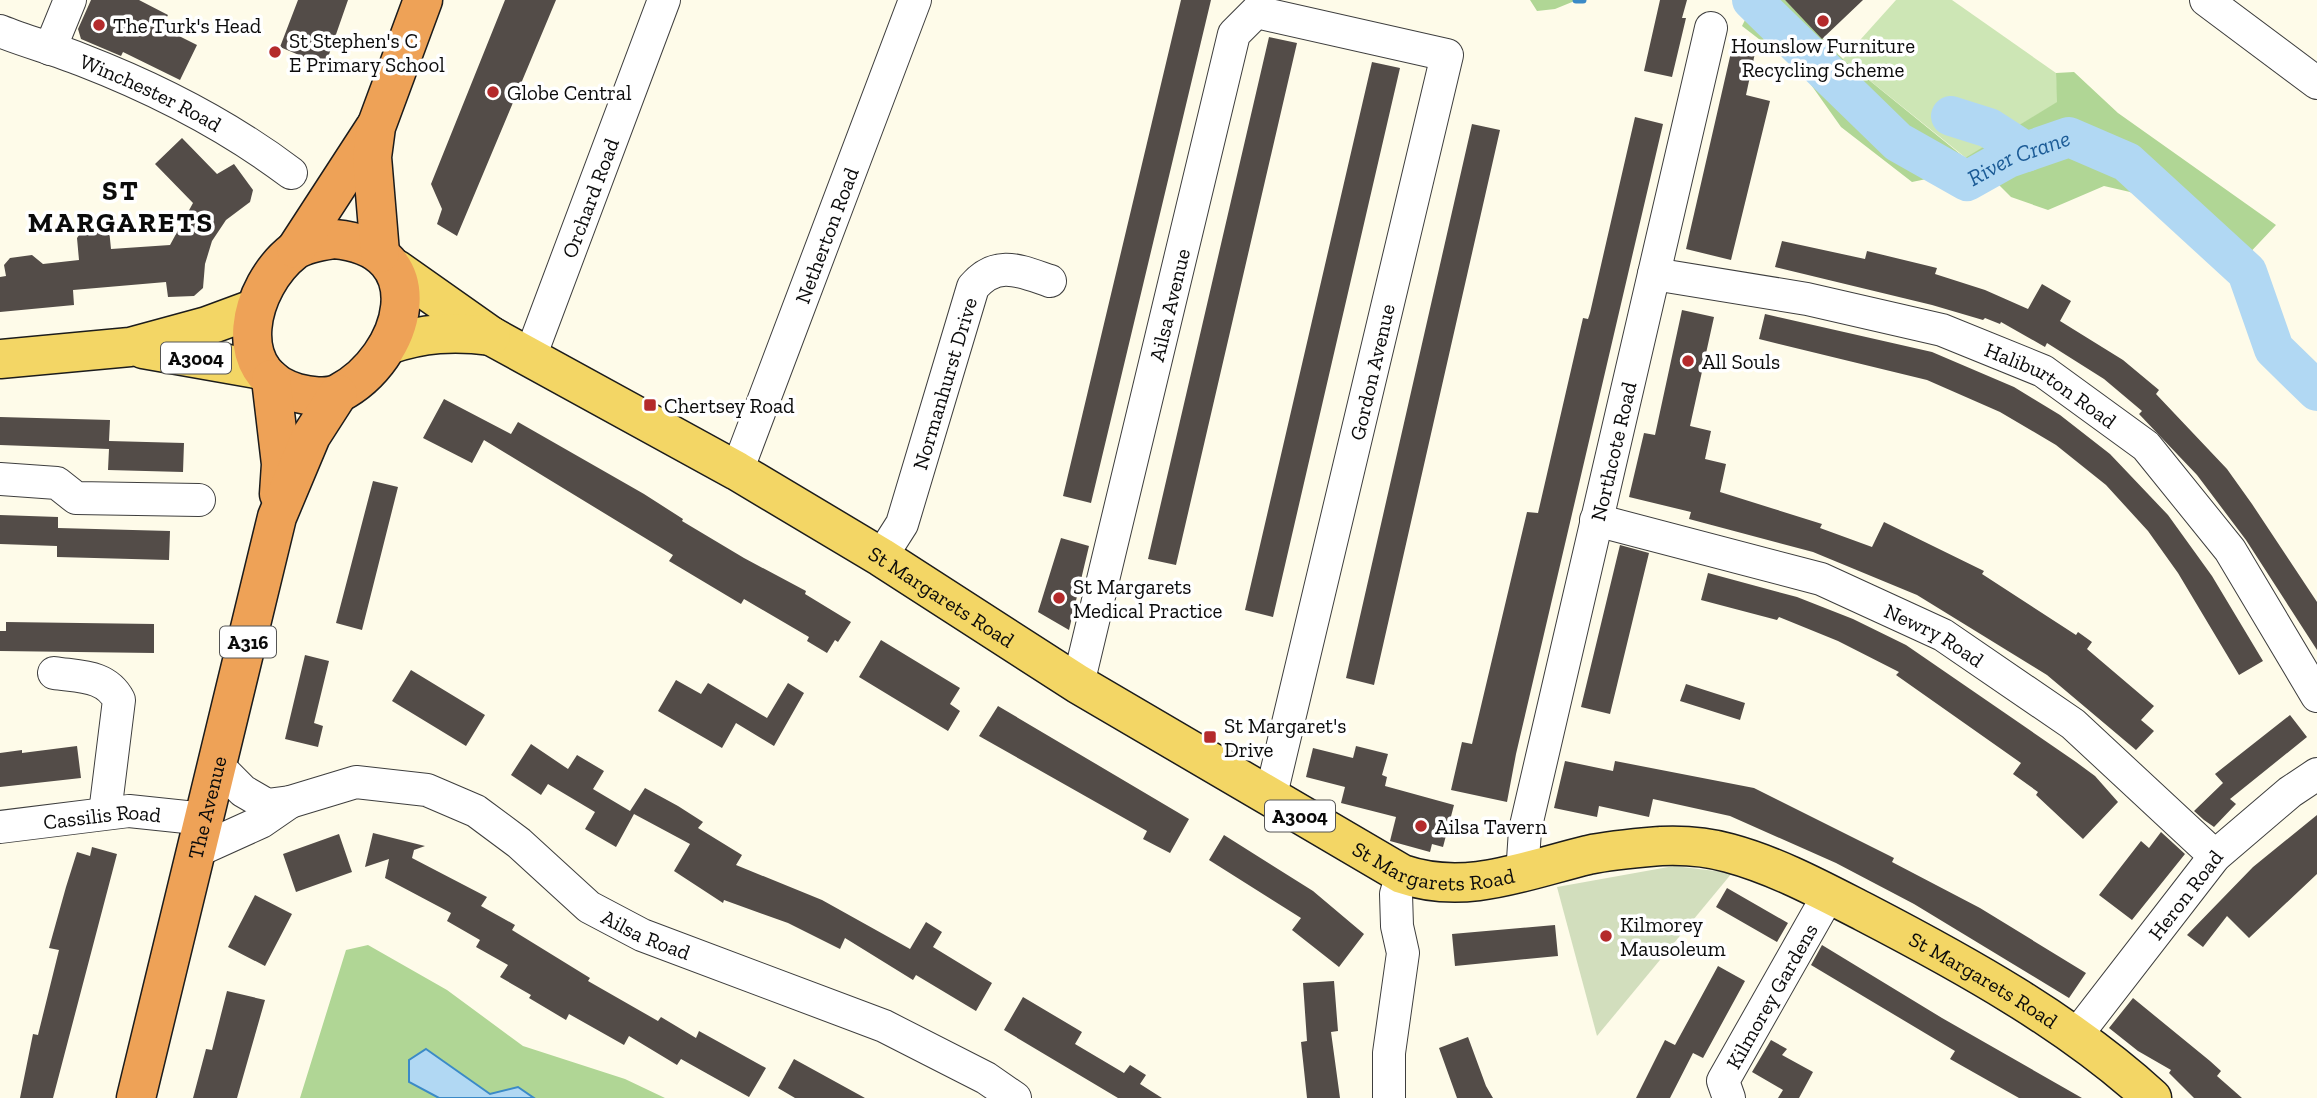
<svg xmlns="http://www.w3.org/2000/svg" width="2317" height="1098" viewBox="0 0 2317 1098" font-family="'Zilla Slab',serif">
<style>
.green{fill:#cde6b5}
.forest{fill:#b0d695}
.cemetery{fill:#d2debd}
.water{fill:#b1d8f3;stroke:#3b8ac7;stroke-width:2}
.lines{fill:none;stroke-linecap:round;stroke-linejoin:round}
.stream{stroke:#3b8ac7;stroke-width:7}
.river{stroke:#b1d8f3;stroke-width:40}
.building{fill:#534c48}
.minor-casing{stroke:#3e3e3e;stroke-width:34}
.major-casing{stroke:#1c1c1c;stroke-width:41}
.highway-casing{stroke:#1c1c1c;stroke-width:41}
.minor{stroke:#fff;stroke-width:32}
.major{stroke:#f3d665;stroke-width:38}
.highway{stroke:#eea257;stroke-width:38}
.poi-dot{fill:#b42a2b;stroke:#fff;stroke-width:2.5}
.labels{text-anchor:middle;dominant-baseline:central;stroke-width:7;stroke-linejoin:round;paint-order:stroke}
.shield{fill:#fff;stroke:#545454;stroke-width:2}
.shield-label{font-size:19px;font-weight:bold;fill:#0b0b0b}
.poi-label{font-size:21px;fill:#0b0b0b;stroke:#fff;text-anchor:start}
.street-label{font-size:21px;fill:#0b0b0b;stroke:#fff}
.water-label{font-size:23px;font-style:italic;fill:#1b5b96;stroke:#fff}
.district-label{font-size:28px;font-weight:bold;letter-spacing:2px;fill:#0b0b0b;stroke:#fff}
</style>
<rect width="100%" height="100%" fill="#fefbe9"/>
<path class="green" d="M1896,0H1952L2056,73L2058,102L1966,158L1843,59Z"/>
<path class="forest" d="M1530,0H1577L1555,9L1537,11Z
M1755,0H1785L1843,59L1965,158L2057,102L2056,73L2074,72L2118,113L2276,225L2243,260L2130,192L2104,186L2048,210L2011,197L1988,174L1946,175L1912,182L1841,127L1802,72L1742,26Z
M368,945L447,990L523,1046L625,1079L665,1098H300L346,950Z"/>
<path class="cemetery" d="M1674,866L1732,873L1597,1036L1557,887Z"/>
<path class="water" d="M426,1049L490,1094L518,1087L534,1098H439L409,1082V1060Z"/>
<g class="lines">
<path class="stream" d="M1576,0H1583"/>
<g class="river">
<path id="s1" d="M1752,0L1898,142L1967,181L2008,158L2069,137L2127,162L2247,272L2274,349L2317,391"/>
<path d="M1951,116L1989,128L2026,152"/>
</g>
</g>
<path class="building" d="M91,0H139L168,15L161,27L197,45L180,80L123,52L121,56L81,39L78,29Z
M298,0H348L325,66L280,47Z
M505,0H556L457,236L437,224L442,209L431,184Z
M1181,0H1211L1091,503L1063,496Z
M1660,0H1687L1682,18H1686L1672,77L1644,71Z
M1785,0H1863L1822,39Z
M1269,37L1297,43L1176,565L1148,559Z
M1732,48L1755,53L1746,95L1770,101L1731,260L1686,249Z
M1372,62L1400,68L1273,617L1245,610Z
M1635,117L1663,124L1516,754L1507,802L1451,790L1462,742L1472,744L1527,512L1538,513L1583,318L1588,319L1590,313Z
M1472,124L1500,130L1374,685L1346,678Z
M182,138L217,174L234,164L253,190L250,202L226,220L212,241L205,264L203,288L194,296L168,297L166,282L73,290L74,305L0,312V277L6,276L4,265L10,258L32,255L43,264L79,260L77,238L82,231L109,229L111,249L170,245L193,203L155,164Z
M1782,241L1865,259L1867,251L1937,268L1935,274L1985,290L2028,309L2042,284L2071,301L2060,321L2123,360L2159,390L2156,394L2227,469L2252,504L2317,602V650L2246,540L2197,475L2139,414L2142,411L2104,379L2047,343L2045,347L2001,322L2000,324L1985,318L1983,320L1932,305L1775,267Z
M1682,310L1714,317L1690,426L1711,431L1705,459L1726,464L1720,492L1822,524L1820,528L1872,547L1884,522L1984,571L1982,574L2076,635L2078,632L2092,642L2087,649L2154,706L2141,720L2154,731L2136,750L2047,675L1917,595L1813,552L1689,519L1691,512L1629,497L1644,433L1655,435Z
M1765,314L1932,352L2014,387L2060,415L2110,454L2168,515L2212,576L2263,661L2239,675L2178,573L2148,531L2106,485L2056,445L2000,412L1927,380L1759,339Z
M444,399L511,434L518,422L644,494L683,519L682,521L744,558L806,591L805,594L851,622L838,642L835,640L827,653L807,641L809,637L744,599L741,604L669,561L673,555L484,440L472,463L423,438Z
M0,417L110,420L109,441L184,443L183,472L108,470L109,449L0,445Z
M373,481L398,487L362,630L336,623Z
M0,515L58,517V528L170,531L169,560L57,557V546L0,544Z
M1061,538L1089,546L1069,630L1038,612Z
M1620,545L1649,553L1610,714L1581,707Z
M1708,573L1797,597L1853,619L1906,645L2076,762L2095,776L2118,802L2083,839L2036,795L2038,792L2013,774L2021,763L1896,675L1899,672L1838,641L1779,617L1777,620L1701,600Z
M6,622L154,624V653L0,651V631H6Z
M881,640L960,688L950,704L960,711L948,731L859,677Z
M305,655L329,661L314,723L323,726L318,747L285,739Z
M411,670L485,715L466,746L392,701Z
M676,680L701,694L708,683L767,718L788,683L804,693L774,746L736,723L722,748L658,711Z
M1686,684L1745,703L1740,720L1680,701Z
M998,706L1189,819L1170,853L1143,839L1147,831L979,736Z
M2290,715L2307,737L2230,799L2236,804L2214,827L2204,820L2194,811L2223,783L2215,774Z
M531,744L568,769L577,755L604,771L593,789L630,811L645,788L678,806L703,822L698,828L742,855L736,865L822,900L910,949L926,922L942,932L933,947L992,983L976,1011L916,975L913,980L845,938L840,949L788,923L724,900L723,903L674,871L690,844L634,814L616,847L585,829L595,812L548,784L541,795L511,775Z
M77,746L81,778L0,787V753L22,750V753Z
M1356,746L1388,754L1382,775L1387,777L1385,786L1454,805L1443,847L1432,844L1430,852L1390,841L1396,817L1341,803L1345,787L1306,777L1313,748L1353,758Z
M1565,761L1613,771L1615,761L1754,788L1894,858L1892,862L1980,908L2086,973L2069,998L1914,904L1836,863L1730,816L1653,799L1649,817L1599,806L1597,817L1554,808Z
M2317,815V874L2249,938L2227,916L2203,947L2187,935L2253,867Z
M2161,832L2185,854L2132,920L2099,895L2141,841L2149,848Z
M373,833L425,846L414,850L412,858L487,897L481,906L515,925L512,930L590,978L588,981L658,1021L661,1017L696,1038L699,1031L766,1068L749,1097L681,1059L677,1065L629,1036L624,1045L569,1014L566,1020L529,998L531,995L500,977L508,965L476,947L480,940L447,921L451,913L385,878L389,859L365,867Z
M339,834L352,872L296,892L283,854Z
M1224,835L1313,891L1364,934L1339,967L1292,930L1301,918L1209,860Z
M92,847L117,854L53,1098H20L33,1034L38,1035L59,950L49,948L66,887L77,852L90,856Z
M1727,888L1788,923L1777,942L1716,907Z
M255,895L292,914L265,966L228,947Z
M1555,925L1558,956L1455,966L1452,934Z
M1822,945L1942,1018L2082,1098H2019L1950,1059L1955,1051L1811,965Z
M1718,966L1745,981L1703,1058L1693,1053L1670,1098H1636L1665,1040L1675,1045Z
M1334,981L1338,1031L1331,1032L1340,1098H1307L1301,1042L1307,1041L1303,983Z
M227,991L265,1000L237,1098H193L206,1049L212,1050Z
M1023,997L1082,1032L1075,1044L1124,1073L1130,1065L1146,1075L1140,1084L1162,1098H1118L1004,1030Z
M2133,998L2210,1061L2221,1071L2217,1076L2242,1098H2194L2169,1073L2171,1070L2138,1051L2109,1028Z
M1468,1037L1486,1086L1493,1098H1457L1439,1048Z
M1771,1040L1787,1049L1782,1055L1813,1072L1799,1098H1778L1783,1090L1752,1072Z
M794,1059L865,1098H795L778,1088Z"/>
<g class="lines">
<defs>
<g id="minor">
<path d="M2206,0L2317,83"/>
<path id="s2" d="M0,31C27,42 55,49 82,60C157,89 226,124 291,173"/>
<path d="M50,49L70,0"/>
<path id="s3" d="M1654,274L1807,299L1942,330L2043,371L2146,446L2230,550L2317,696"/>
<path id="s4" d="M530,357L664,0"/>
<path id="s5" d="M737,471L915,0"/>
<path d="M0,479L57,483L76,498L199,500"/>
<path id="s6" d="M1596,520L1821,579L1943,635L2073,724L2215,856"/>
<path id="s7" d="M881,557L902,524L973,287C997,259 1020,271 1050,281"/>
<path d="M54,673C80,677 106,675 119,700L105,813"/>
<path id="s8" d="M1078,684L1234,34L1256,12L1447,55L1270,799"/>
<path id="s9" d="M218,766L243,791L267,805L290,802L356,782L427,790L476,811L519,843L589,907L642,935L884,1026L986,1078L1015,1098"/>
<path id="s10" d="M0,827L129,811L205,819"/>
<path d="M197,851L261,822L290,802"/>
<path id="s11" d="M1522,875L1525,830L1711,28"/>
<path id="s12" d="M2075,1037L2215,856L2290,792L2317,774"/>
<path d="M1389,1098V1053L1403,953L1397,926L1396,894L1402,874"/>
<path id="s13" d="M1729,1098L1723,1081L1829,894"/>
</g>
<g id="major">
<path id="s14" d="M396,269L491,336L737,471L881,557L1078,684L1402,874C1466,896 1526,870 1588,855C1611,850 1637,848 1661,846C1684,845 1708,847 1729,853C1777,866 1821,890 1864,912C1964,964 2069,1022 2152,1098"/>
<path d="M388,345C423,333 454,331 491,336"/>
<path d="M143,349L262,370"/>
<path d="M0,359L130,347L207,326L253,309"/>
</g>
<g id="highway">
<path d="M334,239C437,248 406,358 339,393C328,399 308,396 297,393C227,373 249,286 294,251C305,243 321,241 334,239Z"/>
<path d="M296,249L374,129"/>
<path d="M380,253L372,157L376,127L423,0"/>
<path d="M271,379L281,464L279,494"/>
<path id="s15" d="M136,1098L277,517L311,436L338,394"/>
</g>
</defs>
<use href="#minor" class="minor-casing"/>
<use href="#major" class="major-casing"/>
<use href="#highway" class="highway-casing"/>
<use href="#minor" class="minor"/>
<use href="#major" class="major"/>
<use href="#highway" class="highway"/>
</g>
<g class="poi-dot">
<circle cx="1823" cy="21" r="7"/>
<circle cx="99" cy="25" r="7"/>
<circle cx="275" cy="52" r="7"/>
<circle cx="493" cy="92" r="7"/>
<circle cx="1688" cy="361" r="7"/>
<rect x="643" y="398" width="14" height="14" rx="3.5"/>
<circle cx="1059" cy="598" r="7"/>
<rect x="1203" y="730" width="14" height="14" rx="3.5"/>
<circle cx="1421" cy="826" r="7"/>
<circle cx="1606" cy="936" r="7"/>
</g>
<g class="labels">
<g class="shield">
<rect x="161" y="342.5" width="70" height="31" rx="5"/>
<rect x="220" y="626.5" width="56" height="31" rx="5"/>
<rect x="1265" y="800.5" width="70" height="31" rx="5"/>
</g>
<g class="shield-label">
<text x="196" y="358">A3004</text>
<text x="248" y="642">A316</text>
<text x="1300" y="816">A3004</text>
</g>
<g class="poi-label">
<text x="113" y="25">The Turk's Head</text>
<text x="289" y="40">St Stephen's C<tspan x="289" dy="24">E Primary School</tspan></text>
<text x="1823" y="45" text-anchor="middle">Hounslow Furniture<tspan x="1823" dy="24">Recycling Scheme</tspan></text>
<text x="507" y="92">Globe Central</text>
<text x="1702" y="361">All Souls</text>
<text x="664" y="405">Chertsey Road</text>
<text x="1073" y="586">St Margarets<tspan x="1073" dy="24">Medical Practice</tspan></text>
<text x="1224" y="725">St Margaret's<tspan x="1224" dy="24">Drive</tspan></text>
<text x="1435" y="826">Ailsa Tavern</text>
<text x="1620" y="924">Kilmorey<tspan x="1620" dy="24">Mausoleum</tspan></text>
</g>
<g class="street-label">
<text stroke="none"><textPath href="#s2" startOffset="163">Winchester Road</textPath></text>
<text stroke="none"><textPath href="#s4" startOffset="170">Orchard Road</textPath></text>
<text stroke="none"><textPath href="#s5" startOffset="252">Netherton Road</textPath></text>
<text stroke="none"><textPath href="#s8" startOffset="390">Ailsa Avenue</textPath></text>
<text transform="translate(1372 372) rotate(-77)">Gordon Avenue</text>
<text stroke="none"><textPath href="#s7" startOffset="186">Normanhurst Drive</textPath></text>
<text stroke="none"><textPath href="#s3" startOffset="416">Haliburton Road</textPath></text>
<text stroke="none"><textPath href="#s11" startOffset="434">Northcote Road</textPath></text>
<text stroke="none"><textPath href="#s14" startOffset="637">St Margarets Road</textPath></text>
<text stroke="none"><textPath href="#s6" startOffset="359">Newry Road</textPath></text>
<text stroke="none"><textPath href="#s15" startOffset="299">The Avenue</textPath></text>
<text stroke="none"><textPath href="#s10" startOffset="103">Cassilis Road</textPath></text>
<text stroke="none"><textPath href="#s14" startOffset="1204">St Margarets Road</textPath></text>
<text stroke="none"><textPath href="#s12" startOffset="180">Heron Road</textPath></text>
<text stroke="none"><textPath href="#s9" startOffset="492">Ailsa Road</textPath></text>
<text stroke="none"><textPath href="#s14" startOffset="1792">St Margarets Road</textPath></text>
<text stroke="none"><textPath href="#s13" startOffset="116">Kilmorey Gardens</textPath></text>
</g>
<g class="water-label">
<text stroke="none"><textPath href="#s1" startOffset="340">River Crane</textPath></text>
</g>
<g class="district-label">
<text x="121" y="190">ST<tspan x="121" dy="32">MARGARETS</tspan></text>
</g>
</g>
</svg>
